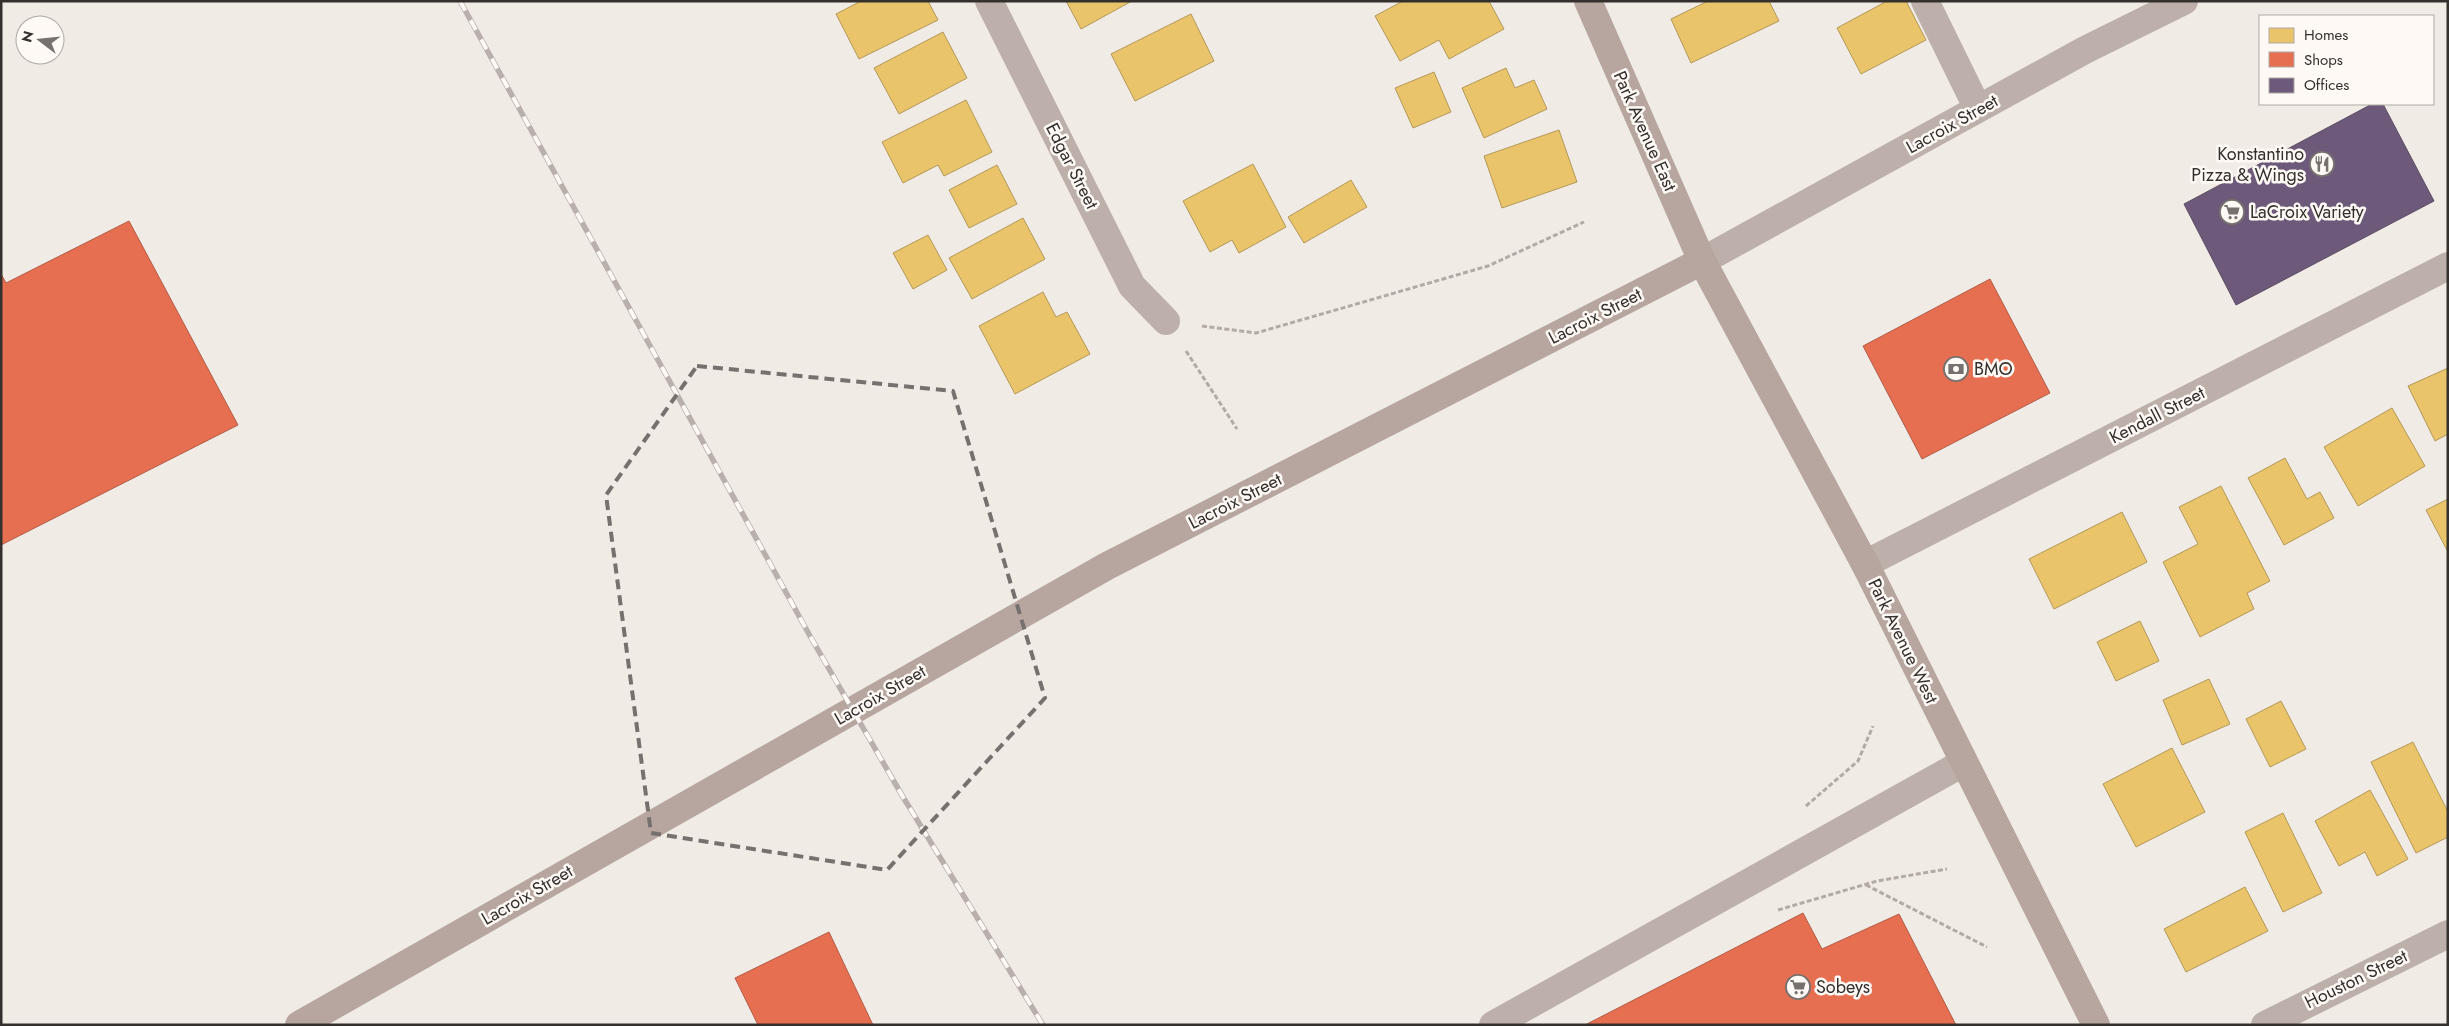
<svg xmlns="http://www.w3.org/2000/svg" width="2449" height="1026" viewBox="0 0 2449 1026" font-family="Jost,sans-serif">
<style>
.homes{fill:#e9c46a;stroke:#b39858}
.shops{fill:#e76f51;stroke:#b15c46}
.offices{fill:#6d597a;stroke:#5c4d63}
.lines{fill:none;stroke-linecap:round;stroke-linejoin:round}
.path{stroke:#b4aaa5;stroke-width:3;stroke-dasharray:5 2.5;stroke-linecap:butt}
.minor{stroke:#bdb0aa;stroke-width:28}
.major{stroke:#b6a69f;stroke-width:28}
.rail-casing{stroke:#b9b0ac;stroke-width:5.5}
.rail{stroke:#fef9f5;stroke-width:4;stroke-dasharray:11;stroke-linecap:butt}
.marked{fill:none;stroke:#76716e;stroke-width:4;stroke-dasharray:10 6;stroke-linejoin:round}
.labels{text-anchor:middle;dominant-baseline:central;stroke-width:5;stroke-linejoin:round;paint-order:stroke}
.street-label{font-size:18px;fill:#34302d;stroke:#fef9f5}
.poi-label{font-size:18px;fill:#34302d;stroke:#fef9f5;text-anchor:start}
</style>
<rect width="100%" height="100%" fill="#f1ebe6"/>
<path class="homes" d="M861,1H928L938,20L859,59L836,14Z
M1066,1H1132L1081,29Z
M1403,1H1489L1504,29L1449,59L1439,40L1400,61L1375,16Z
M1708,1H1769L1779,21L1691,63L1671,19Z
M1887,1H1906L1926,40L1861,74L1837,28Z
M1191,14L1214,61L1135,101L1111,54Z
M943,32L967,78L899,114L874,68Z
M1506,68L1515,88L1534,80L1547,109L1484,138L1462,88Z
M1434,72L1451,112L1413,128L1395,88Z
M966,100L992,152L944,176L938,165L903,183L882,142Z
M1559,130L1577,182L1502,208L1484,156Z
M1253,164L1286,227L1239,253L1232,240L1210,252L1183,201Z
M997,165L1017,204L969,228L949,190Z
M1351,180L1367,207L1304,243L1288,217Z
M1023,218L1045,259L972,299L949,258Z
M928,235L947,270L913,289L893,253Z
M1043,292L1056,317L1067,312L1090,354L1015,394L979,326Z
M2448,368V434L2435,441L2408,386Z
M2392,408L2425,466L2358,506L2324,447Z
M2285,458L2307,499L2320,492L2334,518L2284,545L2248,478Z
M2221,486L2270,581L2247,593L2254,609L2200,637L2163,562L2198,544L2179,507Z
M2448,499V552L2426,510Z
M2122,512L2147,562L2054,609L2029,559Z
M2140,621L2159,661L2116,681L2097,642Z
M2209,679L2230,724L2182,745L2163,700Z
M2281,701L2306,749L2270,767L2246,719Z
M2413,742L2448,812V837L2416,853L2371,762Z
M2172,748L2205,812L2136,847L2103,784Z
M2370,790L2408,859L2377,876L2365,852L2339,866L2315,821Z
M2283,813L2322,893L2283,912L2245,832Z
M2245,887L2268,931L2186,972L2164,929Z"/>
<path class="shops" d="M129,221L238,425L1,545V274L6,283Z
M1990,279L2050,393L1922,459L1863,346Z
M1803,913L1822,949L1899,914L1956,1025H1585Z
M829,932L873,1025H758L735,978Z"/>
<path class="offices" d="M2372,104H2383L2434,201L2236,305L2184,204Z"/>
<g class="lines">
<path class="path" d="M1202,326L1256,333L1488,266L1584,222
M1186,351L1237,429
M1806,806L1858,761L1873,726
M1866,885L1987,947
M1778,910L1877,881L1947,869"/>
<path class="minor" d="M989,1L1132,286L1166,321
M1925,1L1978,109
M1702,261L2085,50L2184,1
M1865,564L2448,266
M1493,1025L1963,763
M2265,1025L2448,934"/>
<path class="major" d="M1588,1L1702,261L1865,564L2096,1025
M299,1025L1107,566L1702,261"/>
<defs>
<path id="rail" d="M460,1L810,636L903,797L1043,1025"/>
</defs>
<use href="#rail" class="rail-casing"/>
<use href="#rail" class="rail"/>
</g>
<path class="marked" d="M697,366L953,391L1045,698L887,870L651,833L606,495Z"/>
<defs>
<symbol id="restaurant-ring" viewBox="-11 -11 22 22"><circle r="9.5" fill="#fef9f5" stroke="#76716e" stroke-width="1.5"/><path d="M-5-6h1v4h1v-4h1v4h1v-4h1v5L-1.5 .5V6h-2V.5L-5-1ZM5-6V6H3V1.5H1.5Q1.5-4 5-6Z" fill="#76716e"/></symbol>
<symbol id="supermarket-ring" viewBox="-11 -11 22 22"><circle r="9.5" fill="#fef9f5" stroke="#76716e" stroke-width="1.5"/><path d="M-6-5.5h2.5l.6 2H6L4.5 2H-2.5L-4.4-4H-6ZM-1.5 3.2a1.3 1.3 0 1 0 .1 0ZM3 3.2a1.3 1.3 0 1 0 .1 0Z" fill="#76716e"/></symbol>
<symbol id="bank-ring" viewBox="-11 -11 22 22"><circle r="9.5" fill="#fef9f5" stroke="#76716e" stroke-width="1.5"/><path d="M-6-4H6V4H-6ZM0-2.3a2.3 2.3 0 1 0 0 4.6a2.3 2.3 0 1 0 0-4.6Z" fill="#76716e"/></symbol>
</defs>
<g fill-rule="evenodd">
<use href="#restaurant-ring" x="2308" y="150" width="28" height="28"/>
<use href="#supermarket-ring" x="2218" y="198" width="28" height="28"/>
<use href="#bank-ring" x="1942" y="355" width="28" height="28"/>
<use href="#supermarket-ring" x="1784" y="973" width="28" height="28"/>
</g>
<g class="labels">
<g class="street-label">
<text transform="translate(1952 124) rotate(-29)">Lacroix Street</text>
<text transform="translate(1645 131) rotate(66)">Park Avenue East</text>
<text transform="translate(1072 166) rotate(63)">Edgar Street</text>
<text transform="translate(1595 316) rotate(-27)">Lacroix Street</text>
<text transform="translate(2157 415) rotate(-27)">Kendall Street</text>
<text transform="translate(1235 501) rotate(-27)">Lacroix Street</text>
<text transform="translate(1903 641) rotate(64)">Park Avenue West</text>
<text transform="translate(880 695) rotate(-30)">Lacroix Street</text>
<text transform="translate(527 895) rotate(-30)">Lacroix Street</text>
<text transform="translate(2356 979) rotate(-26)">Houston Street</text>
</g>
<g class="poi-label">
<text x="2304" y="154" text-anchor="end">Konstantino<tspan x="2304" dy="21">Pizza &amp; Wings</tspan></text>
<text x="2250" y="212">LaCroix Variety</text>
<text x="1974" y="369">BMO</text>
<text x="1816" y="987">Sobeys</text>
</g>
</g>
<rect width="2449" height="1026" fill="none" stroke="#34302d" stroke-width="5"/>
<rect x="2259" y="15" width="175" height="90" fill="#fef9f5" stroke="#ada9a5"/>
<rect x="2269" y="28" width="25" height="15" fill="#e9c46a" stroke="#ada9a5"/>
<text x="2304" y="40" font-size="15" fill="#34302d">Homes</text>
<rect x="2269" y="52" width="25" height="15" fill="#e76f51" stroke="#ada9a5"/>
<text x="2304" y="65" font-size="15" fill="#34302d">Shops</text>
<rect x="2269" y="78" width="25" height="15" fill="#6d597a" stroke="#ada9a5"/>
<text x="2304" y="90" font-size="15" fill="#34302d">Offices</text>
<g transform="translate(40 40) rotate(286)"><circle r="24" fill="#fef9f5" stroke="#ada9a5"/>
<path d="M0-4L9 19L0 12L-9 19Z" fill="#76716e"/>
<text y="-8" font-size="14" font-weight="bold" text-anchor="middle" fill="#34302d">N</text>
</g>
</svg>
